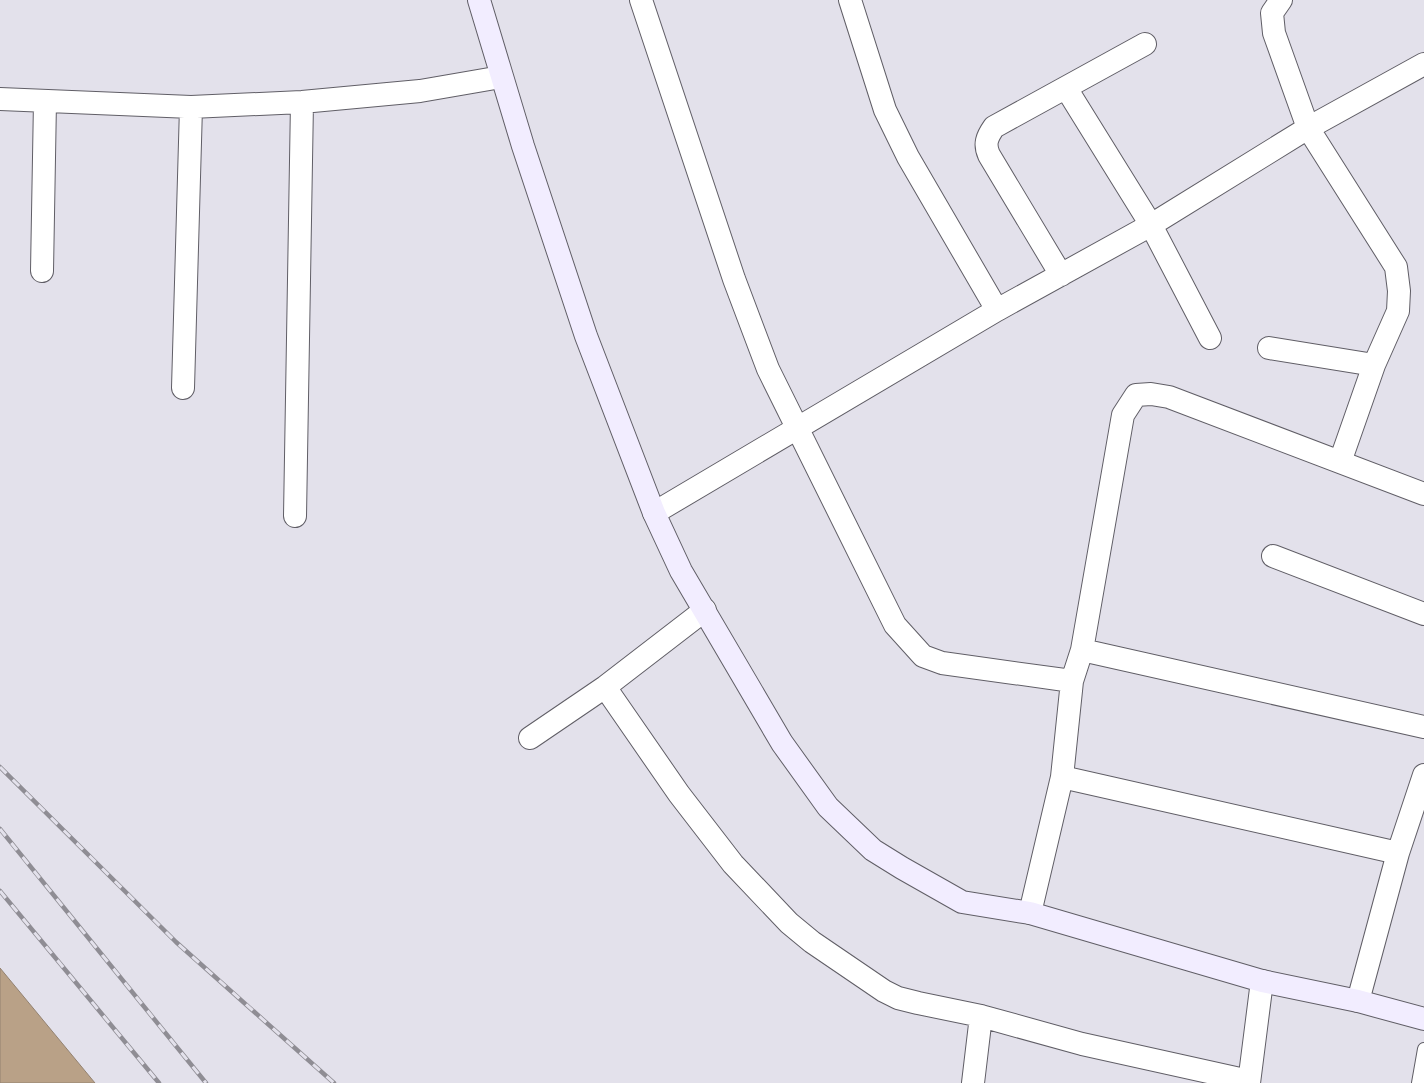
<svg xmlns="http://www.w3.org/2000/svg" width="1424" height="1083" viewBox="0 0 1424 1083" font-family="Cabin,sans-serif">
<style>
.water{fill:#b9a187;stroke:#938271}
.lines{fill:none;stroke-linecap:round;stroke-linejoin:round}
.lane-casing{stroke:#605e66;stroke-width:14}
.street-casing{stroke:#605e66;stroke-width:24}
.secondary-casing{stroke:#605e66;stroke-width:24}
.lane{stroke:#fff;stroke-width:12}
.street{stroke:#fff;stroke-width:22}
.secondary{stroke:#f2edff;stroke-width:22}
.rail-casing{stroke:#8f8d94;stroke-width:4.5}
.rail{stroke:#e3e1eb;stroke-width:3;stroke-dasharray:9;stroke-linecap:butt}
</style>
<rect width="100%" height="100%" fill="#e3e1eb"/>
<path class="water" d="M0,968L95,1083H0Z"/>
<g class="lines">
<defs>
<path id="lane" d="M1418,1083L1424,1049"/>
<path id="street" d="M641,0L734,279L768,369L895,625L923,656L942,663L1072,681
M850,0L885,110L908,157L997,310
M1281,0L1272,13L1274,33L1308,128L1396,267L1399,291L1398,311L1374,365L1340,462
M1066,88L1151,225L1210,338
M0,99L191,107L302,102L420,91L501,77
M42,271L45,101
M1061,275L989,155C984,144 987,137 994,127L1145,44
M1269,348L1374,365
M183,388L191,107
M654,513L997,310L1151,225L1308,128L1424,64
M295,516L302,102
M1273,556L1424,614
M1082,650L1424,727
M605,687L679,794L733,864L789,923L812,942L884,991L898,998L918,1003L981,1016L1082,1044L1249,1081
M530,738L605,687L705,610
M1062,777L1398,853
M1030,913L1062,777L1072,681L1082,650L1123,415L1136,395L1151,394L1169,397L1424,494
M1358,1001L1398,853L1424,775
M973,1083L981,1016
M1249,1083L1262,981"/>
<path id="secondary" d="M479,0L523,146L586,336L654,513L681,571L782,743L828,807L873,850L902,868L962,902L1030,913L1262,981L1358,1001L1424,1019"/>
</defs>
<use href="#lane" class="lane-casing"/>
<use href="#street" class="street-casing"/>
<use href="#secondary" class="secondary-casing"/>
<use href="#lane" class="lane"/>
<use href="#street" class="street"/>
<use href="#secondary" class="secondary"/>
<defs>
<path id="rail" d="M0,767L176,942L334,1083
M0,829L206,1083
M0,891L159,1083"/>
</defs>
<use href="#rail" class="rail-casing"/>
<use href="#rail" class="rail"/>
</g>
</svg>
